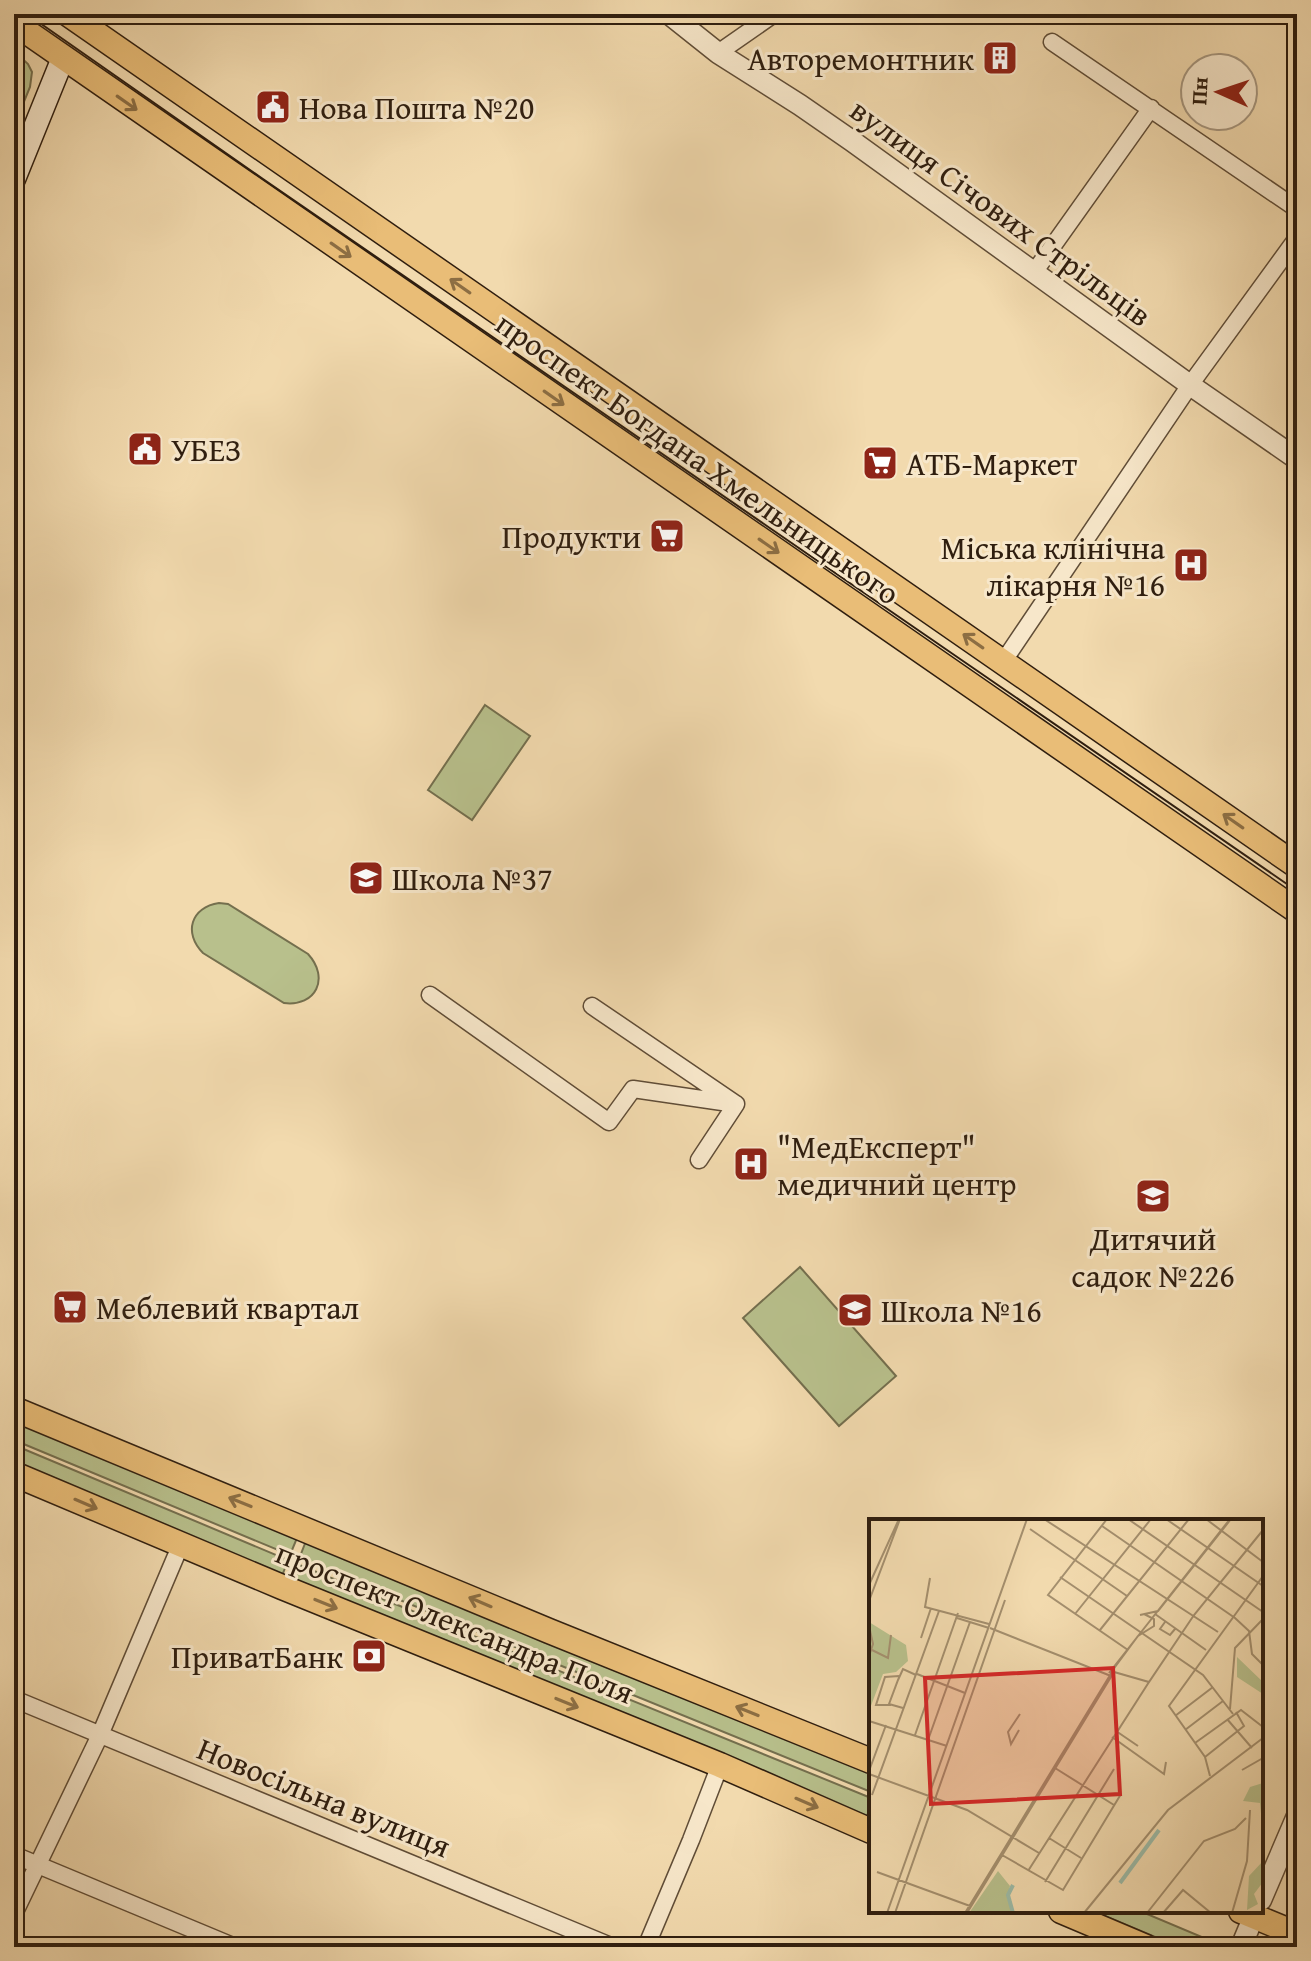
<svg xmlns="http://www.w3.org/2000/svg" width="1311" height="1961" viewBox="0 0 1311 1961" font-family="'Gentium Book Plus',serif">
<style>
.green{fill:#b8c08c;stroke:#746f4e;stroke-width:2}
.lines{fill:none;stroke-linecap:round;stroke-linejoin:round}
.minor-casing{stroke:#604d37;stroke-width:19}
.tertiary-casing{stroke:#604d37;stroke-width:23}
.secondary-casing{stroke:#2f1e0f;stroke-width:25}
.primary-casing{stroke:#2f1e0f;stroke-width:27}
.minor{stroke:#f7e7ca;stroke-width:16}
.tertiary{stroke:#f7e7ca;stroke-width:20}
.secondary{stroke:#f7e7ca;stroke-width:22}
.primary{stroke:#e9bd77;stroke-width:24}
.tram{stroke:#2f1e0f;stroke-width:2}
.oneway{stroke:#8c6e43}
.labels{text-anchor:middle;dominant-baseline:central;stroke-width:6;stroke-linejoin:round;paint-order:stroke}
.poi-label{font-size:32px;fill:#2f1e0f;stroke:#f7e7ca;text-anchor:start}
.street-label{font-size:32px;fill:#2f1e0f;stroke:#f7e7ca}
.inset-river{fill:none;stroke:#9cbba7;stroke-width:4}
.inset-road{fill:none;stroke:#a48f6e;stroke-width:2}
.view{fill:#d62828;fill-opacity:0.15;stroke:#d62828;stroke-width:4}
.inset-edge{fill:none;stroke:#2f1e0f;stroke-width:4}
</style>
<rect width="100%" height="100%" fill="#f2daae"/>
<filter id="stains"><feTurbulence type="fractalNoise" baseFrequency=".0025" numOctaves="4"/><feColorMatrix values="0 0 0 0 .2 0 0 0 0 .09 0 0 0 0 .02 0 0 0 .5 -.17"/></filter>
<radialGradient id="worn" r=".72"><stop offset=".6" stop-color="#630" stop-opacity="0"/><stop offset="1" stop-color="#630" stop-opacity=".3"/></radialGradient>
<path class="green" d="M14,51L28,64L32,72L30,87L14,126Z
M485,705L530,736L472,820L428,790Z
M219,903L228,904L308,954C330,978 316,1007 284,1003L203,953C183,933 191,907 219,903Z
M800,1267L896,1376L839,1426L743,1318Z
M14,1420L297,1538L290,1555L14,1440Z
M14,1445L288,1560L282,1576L14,1463Z
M306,1541L871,1771V1792L299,1559Z
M297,1564L871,1798V1805L867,1816L290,1579Z
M1093,1911H1140L1209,1940L1206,1947H1179Z"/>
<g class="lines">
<defs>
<path id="minor" d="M1052,42L1297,209
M718,53L774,14
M1035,271L1151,108
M1003,662L1190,385L1297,238
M430,995L609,1122L633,1089L736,1104L592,1006
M699,1160L736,1104
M14,1699L613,1947
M14,1855L235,1947
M14,1914L100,1735L181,1544
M646,1947L691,1840L720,1765"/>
<path id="tertiary" d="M669,14L718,53L800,105L852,141L1190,385L1297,459
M1261,1900L1297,1816
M1241,1947L1256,1911"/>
<path id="secondary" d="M14,179L63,58"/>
<path id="primary" d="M68,14L1297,866
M14,23L1297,911
M14,1409L549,1631L871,1761
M14,1474L282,1587L720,1765L871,1831
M1061,1911L1146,1947
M1241,1911L1297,1934"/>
</defs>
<use href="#minor" class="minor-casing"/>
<use href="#tertiary" class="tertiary-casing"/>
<use href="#secondary" class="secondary-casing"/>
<use href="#primary" class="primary-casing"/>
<use href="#minor" class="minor"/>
<use href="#tertiary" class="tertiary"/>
<use href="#secondary" class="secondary"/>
<use href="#primary" class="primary"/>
<path class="tram" d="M27,14L263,179L1297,891"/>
</g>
<defs><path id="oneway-shaft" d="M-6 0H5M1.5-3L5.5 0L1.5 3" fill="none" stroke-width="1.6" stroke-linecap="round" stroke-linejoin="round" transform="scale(2)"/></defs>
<g class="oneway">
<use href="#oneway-shaft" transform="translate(127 103) rotate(35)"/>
<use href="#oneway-shaft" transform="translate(341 250) rotate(35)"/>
<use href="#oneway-shaft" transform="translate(460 286) rotate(-145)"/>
<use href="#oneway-shaft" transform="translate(554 398) rotate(35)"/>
<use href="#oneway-shaft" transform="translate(769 546) rotate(35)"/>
<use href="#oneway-shaft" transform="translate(973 641) rotate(-145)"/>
<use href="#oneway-shaft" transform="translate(1233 821) rotate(-145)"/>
<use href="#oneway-shaft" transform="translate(240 1502) rotate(-158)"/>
<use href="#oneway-shaft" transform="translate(86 1504) rotate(23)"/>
<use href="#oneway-shaft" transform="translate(480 1602) rotate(-157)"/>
<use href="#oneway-shaft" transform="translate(326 1604) rotate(22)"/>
<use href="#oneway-shaft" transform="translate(567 1703) rotate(22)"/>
<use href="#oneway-shaft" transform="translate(747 1711) rotate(-158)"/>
<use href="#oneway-shaft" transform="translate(807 1803) rotate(23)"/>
</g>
<defs>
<symbol id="building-square" viewBox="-11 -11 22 22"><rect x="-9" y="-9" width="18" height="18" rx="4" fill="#8f2418" stroke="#f7e7ca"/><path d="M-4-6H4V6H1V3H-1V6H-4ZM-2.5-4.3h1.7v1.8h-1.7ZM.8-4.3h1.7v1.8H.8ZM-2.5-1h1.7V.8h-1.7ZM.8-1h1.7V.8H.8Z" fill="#fff"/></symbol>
<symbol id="civic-square" viewBox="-11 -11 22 22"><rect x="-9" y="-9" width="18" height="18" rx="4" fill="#8f2418" stroke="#f7e7ca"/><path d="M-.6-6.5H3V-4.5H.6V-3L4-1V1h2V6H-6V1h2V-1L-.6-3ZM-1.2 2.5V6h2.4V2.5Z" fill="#fff"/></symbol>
<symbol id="supermarket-square" viewBox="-11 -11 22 22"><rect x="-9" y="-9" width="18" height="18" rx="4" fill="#8f2418" stroke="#f7e7ca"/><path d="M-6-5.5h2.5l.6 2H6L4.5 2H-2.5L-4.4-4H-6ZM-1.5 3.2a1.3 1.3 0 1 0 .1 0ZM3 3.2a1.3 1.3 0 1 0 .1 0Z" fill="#fff"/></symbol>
<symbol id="hospital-square" viewBox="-11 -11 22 22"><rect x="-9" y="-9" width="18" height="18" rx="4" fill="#8f2418" stroke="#f7e7ca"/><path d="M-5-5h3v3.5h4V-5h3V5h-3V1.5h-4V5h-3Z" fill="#fff"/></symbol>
<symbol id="school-square" viewBox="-11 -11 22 22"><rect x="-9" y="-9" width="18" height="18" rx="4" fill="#8f2418" stroke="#f7e7ca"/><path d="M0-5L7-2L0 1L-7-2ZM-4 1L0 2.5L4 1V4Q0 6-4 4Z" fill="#fff"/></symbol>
<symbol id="bank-square" viewBox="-11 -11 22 22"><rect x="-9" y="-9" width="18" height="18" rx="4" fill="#8f2418" stroke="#f7e7ca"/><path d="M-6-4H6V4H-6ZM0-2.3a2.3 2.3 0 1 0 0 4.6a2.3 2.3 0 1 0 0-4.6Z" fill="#fff"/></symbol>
</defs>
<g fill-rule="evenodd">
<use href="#building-square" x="980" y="38" width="40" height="40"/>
<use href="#civic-square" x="253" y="87" width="40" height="40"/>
<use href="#civic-square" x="125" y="429" width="40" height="40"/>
<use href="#supermarket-square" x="860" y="443" width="40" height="40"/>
<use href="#supermarket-square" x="647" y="516" width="40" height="40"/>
<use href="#hospital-square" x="1171" y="545" width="40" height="40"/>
<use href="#school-square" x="346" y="858" width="40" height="40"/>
<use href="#hospital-square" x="731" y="1144" width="40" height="40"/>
<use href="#school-square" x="1133" y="1176" width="40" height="40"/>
<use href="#supermarket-square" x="50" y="1287" width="40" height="40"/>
<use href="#school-square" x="835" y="1290" width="40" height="40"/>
<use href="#bank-square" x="349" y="1636" width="40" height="40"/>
</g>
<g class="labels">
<g class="poi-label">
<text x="974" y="58" text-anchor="end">Авторемонтник</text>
<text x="299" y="107">Нова Пошта №20</text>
<text x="171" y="449">УБЕЗ</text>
<text x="906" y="463">АТБ-Маркет</text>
<text x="641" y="536" text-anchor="end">Продукти</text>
<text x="1165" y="547" text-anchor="end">Міська клінічна<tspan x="1165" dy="37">лікарня №16</tspan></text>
<text x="392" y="878">Школа №37</text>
<text x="777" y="1146">"МедЕксперт"<tspan x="777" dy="37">медичний центр</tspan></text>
<text x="1153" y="1238" text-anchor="middle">Дитячий<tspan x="1153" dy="37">садок №226</tspan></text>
<text x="96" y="1307">Меблевий квартал</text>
<text x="881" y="1310">Школа №16</text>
<text x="343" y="1656" text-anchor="end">ПриватБанк</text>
</g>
<g class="street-label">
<text transform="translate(1001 212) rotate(36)">вулиця Січових Стрільців</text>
<text transform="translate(698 458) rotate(35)">проспект Богдана Хмельницького</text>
<text transform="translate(455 1622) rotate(22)">проспект Олександра Поля</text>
<text transform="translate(324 1797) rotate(22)">Новосільна вулиця</text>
</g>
</g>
<g transform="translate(869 1519)">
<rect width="394" height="394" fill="#f2daae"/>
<path d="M0,103L37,126L39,142L27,153L14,155L0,192ZM368,138L394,163V175L368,158ZM394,264V316L391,284L374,282L381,268ZM394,342V363L385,375L389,385L378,391L380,357ZM129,352L141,367L138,379L145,394H100Z" fill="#b8c08c"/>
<path class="inset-river" d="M251,364L290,311M144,366L139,376L144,394"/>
<path class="inset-road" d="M175,0L349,113M238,0L179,76L259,131M259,0L394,93M297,0L394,67M337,0L394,43M233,7L366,99L380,112L383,135L394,146M161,10L258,77M191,58L334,156L364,195M61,59L56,88L120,105M0,66L30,0M0,82L31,0M206,95L282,0M286,95L337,131M271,96L289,92L362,0M88,99L120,109M296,103L291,110L301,116L306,110M0,107L4,125L0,137M121,109L242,157M231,111L320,0M52,119L62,89M3,131L19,139L22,116M240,154L361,0M48,155L96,174M22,186H7L16,158L30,157M34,189L20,185L29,161L34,150L47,156M361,190L366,129L394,100M306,197L344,168M358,200L383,229M0,202L78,227M150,211L142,225L139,213L151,195M316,211L354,182M247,212L269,227M46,216L89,94M243,218L295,255L297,243M59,221L101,103M326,224L372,191L394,208M336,238L375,207L367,193M186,249L245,286M373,251L394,239M0,252L17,206M0,255L98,291L170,334M341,257L336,238L300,187L394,57M3,276L70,92M180,319L212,339M133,336L194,371L252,275M159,352L280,163M8,353L101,387M176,363L245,250M18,394L158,0M26,394L136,81M96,394L246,148L269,117L285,107V100L275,95M98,394L245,153L280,163L325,96L394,11M215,394L299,291L394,219M278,394L335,322L366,310L377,299M294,394L314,371L342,394M363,394L378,342L381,291"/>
<path class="view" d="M244,149L251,275L62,285L56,159Z"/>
<rect width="394" height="394" class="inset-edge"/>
</g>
<rect width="1311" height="1961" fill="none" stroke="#f2daae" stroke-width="48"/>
<rect x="16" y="16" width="1279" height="1929" fill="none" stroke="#2f1e0f" stroke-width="4"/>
<rect x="24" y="24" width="1263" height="1913" fill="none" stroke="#2f1e0f" stroke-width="2"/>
<g transform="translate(1219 92) rotate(273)"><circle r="38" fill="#f7e7ca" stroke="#a7977f" stroke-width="2"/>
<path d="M0-6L14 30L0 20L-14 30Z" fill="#8f2418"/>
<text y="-12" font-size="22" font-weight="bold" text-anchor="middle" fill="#2f1e0f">Пн</text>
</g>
<rect width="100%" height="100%" filter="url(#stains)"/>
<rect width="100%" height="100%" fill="url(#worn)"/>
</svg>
